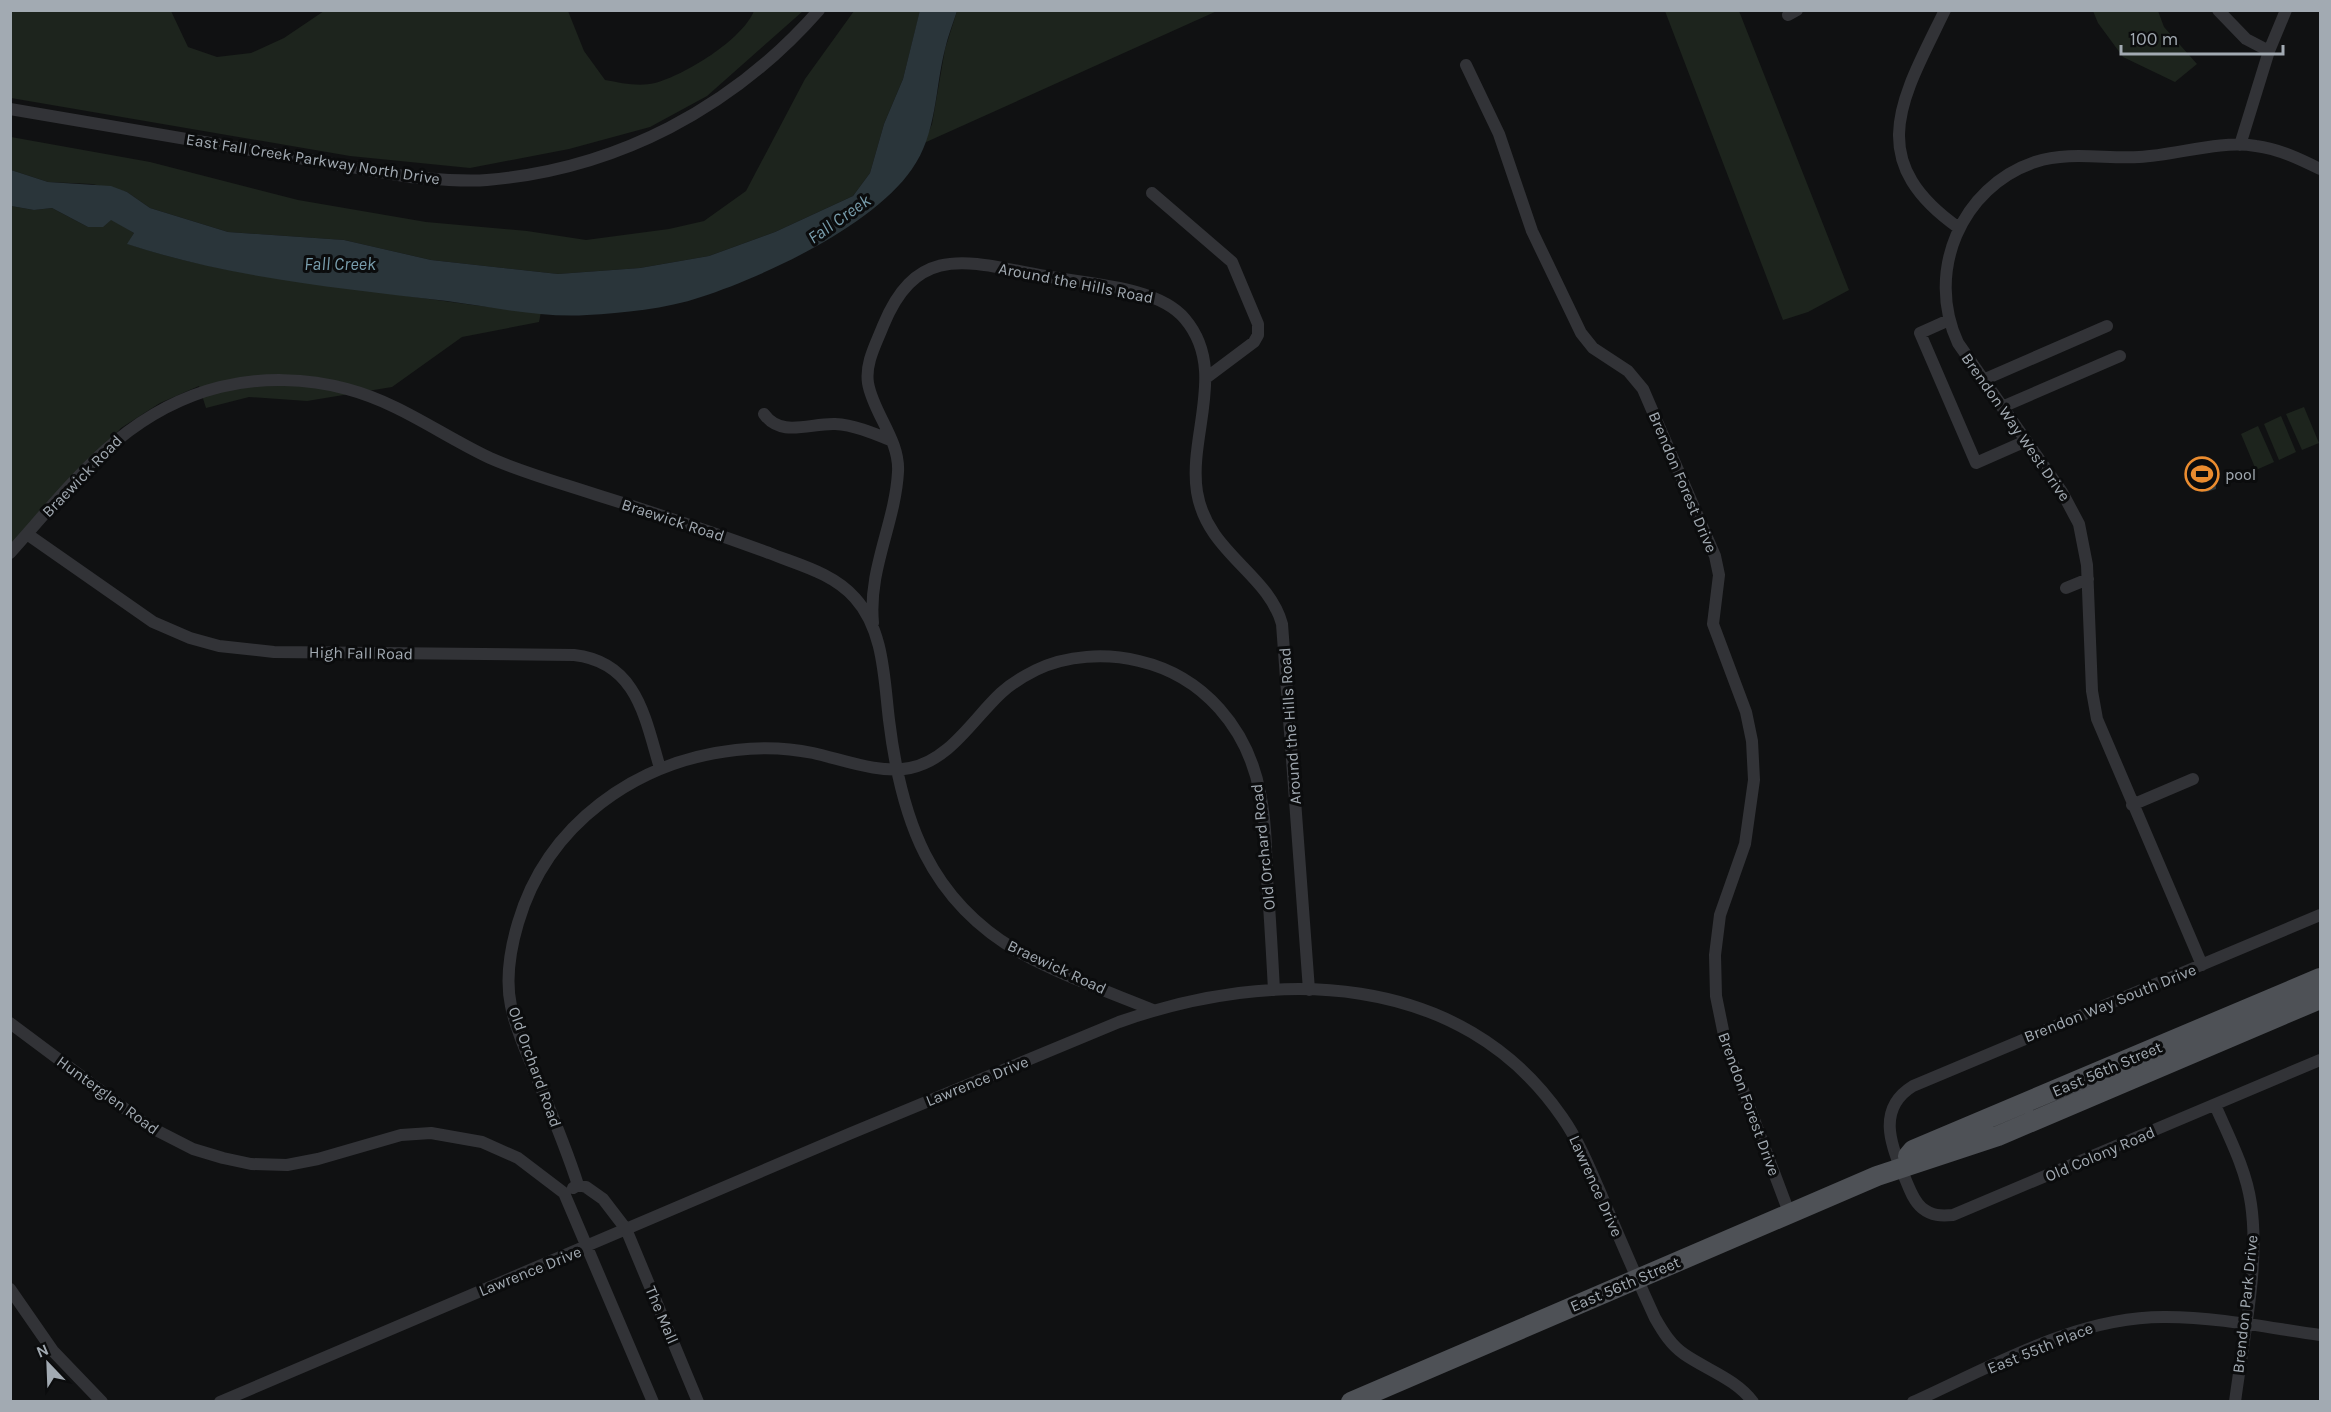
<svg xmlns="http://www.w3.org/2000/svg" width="2331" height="1412" viewBox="0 0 2331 1412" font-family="Karla,sans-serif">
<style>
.green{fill:#1d241d}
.water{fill:#2a353a}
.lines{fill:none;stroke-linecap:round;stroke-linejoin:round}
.street{stroke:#323337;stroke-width:12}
.primary{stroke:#4e5156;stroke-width:20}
.labels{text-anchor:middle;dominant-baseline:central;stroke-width:6;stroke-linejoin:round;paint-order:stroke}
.street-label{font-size:16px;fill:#a2aab2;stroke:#0b0c0d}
.poi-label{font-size:16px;fill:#a2aab2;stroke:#0b0c0d;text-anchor:start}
.water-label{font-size:18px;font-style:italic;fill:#799ead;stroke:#0b0c0d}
</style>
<rect width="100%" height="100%" fill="#101112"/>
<path class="green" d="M10,11H171L188,47L217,57L251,53L284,38L324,11H568L584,51L605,80C621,83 639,87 655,83C685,75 742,40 754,11H803L707,96L650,127L569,149L470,168L350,156L11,98Z
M854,11H920L903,79L884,124L870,173L853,196L775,232L709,256L640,268L558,274L431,260L344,240L228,232L150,208L127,192L92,184L48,182L11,170V137L150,162L298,200L426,222L527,231L586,240L669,229L704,221L746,191L805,79Z
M957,11H1217L924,143L932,124L945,49Z
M1665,11H1739L1849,290L1808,312L1783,320Z
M2093,11H2158L2164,27L2197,64L2175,82L2123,57L2098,23Z
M11,206L34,210L52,208L88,227L111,219L134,233L128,244C208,271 294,281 378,292C432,299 487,308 541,312L539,322L462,337L392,387L307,401L249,397L206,408L199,386L160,403L121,428L11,546Z
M2304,407L2319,443L2302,450L2286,414Z
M2281,416L2296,452L2279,460L2264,424Z
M2258,426L2274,462L2256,470L2241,434Z"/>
<path class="water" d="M920,10L957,11C953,23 948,36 945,49C935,88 937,134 912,169C873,226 765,276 701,297C666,309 623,313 587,315C543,318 491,307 447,301C340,288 230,278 127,244L134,233L111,220L103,227H88L52,208L34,210L11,206V170L48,182L111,186L127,192L150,208L228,232L344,240L431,260L558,274L640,268L709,256L775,232L853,196L870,173L884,124L903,79Z
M2204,461L2215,469L2216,489L2206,492L2190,488L2185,479Z"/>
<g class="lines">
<path class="street" d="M1945,10C1903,97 1861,159 1959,228
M2218,10L2246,39L2269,51
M1788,15L1797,10
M1466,65L1499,134L1532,231L1581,333L1593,348L1628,371L1643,389L1715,556L1719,575L1713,624L1746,712L1752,741L1754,780L1745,844L1720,915L1715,955L1716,996L1726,1045L1790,1215
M10,109L410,177C435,179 461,182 487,180C617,169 733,108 819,10
M2240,145L2269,51L2286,10
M1152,193L1232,262L1258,324V335L1254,342L1206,378
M1949,320L1920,333L1976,463L2026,441
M1983,380L2107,326
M2002,407L2120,356
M764,414C781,438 810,423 835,424C854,425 873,433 890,440
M27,534L153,622L190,638L219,646L274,652L574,655C637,662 645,718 660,768
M10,553C73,483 124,411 220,387C261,377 307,378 347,389C400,403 441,435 490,458C524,473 561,483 597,495C655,513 712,532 769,553C799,565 833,573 855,598C884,630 884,679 889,720C901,819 929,901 1021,953C1063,976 1109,992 1153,1010
M2066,588L2088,579
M873,623C868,569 895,524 898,472C900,440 873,413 868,383C865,363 876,344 883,326C918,240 971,263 1045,276C1086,284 1158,286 1185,319C1228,370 1188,435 1197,492C1207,553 1268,573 1282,624L1309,990
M2132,805L2193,779
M2320,915L1913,1086C1877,1108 1890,1144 1904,1176C1909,1187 1913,1201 1922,1208C1932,1216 1941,1216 1953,1215L2320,1060
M2202,965L2097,719L2092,691L2087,565L2079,524L2062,492L1958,343C1925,272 1961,187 2035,162C2069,151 2105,159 2139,157C2178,155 2218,140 2256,146C2279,149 2300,159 2320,169
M10,1023L148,1126L193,1149L223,1158L251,1164L287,1165L318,1159L401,1135L431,1133L482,1142L518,1158L564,1193L653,1402
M2215,1105C2229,1137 2246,1169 2251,1204C2260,1266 2243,1339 2235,1402
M578,1185C565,1144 548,1105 532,1066C524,1047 515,1027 511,1006C505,978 510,950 518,923C547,824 636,761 736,750C761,747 789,748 813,753C844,760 879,774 910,768C950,760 973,719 1001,693C1011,684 1024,676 1036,670C1067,655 1106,653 1139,661C1204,676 1248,729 1260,793C1266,821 1266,850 1267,878C1270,915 1272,953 1274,990
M573,1188L578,1185L586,1187L603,1199L626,1229L698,1402
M10,1289L53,1351L102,1402
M220,1402L849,1134L1119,1022C1273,967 1461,970 1562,1117C1581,1144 1593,1176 1606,1206C1622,1244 1638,1281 1655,1318C1663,1332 1671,1345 1684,1354C1707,1370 1736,1379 1753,1402
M1913,1402C1993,1366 2077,1316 2166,1317C2218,1317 2270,1328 2320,1335"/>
<path class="primary" d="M1908,1156L1913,1150L2320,978
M1351,1402L1877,1176L1998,1136L2320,999"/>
</g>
<defs>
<symbol id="stadium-ring" viewBox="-11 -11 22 22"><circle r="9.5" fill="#0b0c0d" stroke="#eb8c2f" stroke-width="1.5"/><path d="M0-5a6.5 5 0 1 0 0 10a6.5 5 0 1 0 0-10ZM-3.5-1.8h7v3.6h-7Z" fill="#eb8c2f"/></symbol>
</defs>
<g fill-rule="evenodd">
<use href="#stadium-ring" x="2183" y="455" width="38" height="38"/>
</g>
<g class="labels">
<g class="street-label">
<text transform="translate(313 159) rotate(9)">East Fall Creek Parkway North Drive</text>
<text transform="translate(1076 283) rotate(11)">Around the Hills Road</text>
<text transform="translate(2016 427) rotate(55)">Brendon Way West Drive</text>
<text transform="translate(82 476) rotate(-46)">Braewick Road</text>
<text transform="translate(1683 482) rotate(67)">Brendon Forest Drive</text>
<text transform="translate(673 520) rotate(18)">Braewick Road</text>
<text transform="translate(361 653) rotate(1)">High Fall Road</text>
<text transform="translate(1290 726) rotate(-94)">Around the Hills Road</text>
<text transform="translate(1263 847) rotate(-96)">Old Orchard Road</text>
<text transform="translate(1057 967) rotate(25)">Braewick Road</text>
<text transform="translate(2110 1003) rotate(-22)">Brendon Way South Drive</text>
<text transform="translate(535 1067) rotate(70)">Old Orchard Road</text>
<text transform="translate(2107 1069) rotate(-23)">East 56th Street</text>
<text transform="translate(977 1081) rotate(-22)">Lawrence Drive</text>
<text transform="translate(108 1095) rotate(36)">Hunterglen Road</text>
<text transform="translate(1749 1104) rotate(70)">Brendon Forest Drive</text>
<text transform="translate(2100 1154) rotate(-23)">Old Colony Road</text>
<text transform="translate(1596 1186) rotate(66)">Lawrence Drive</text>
<text transform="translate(530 1271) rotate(-22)">Lawrence Drive</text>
<text transform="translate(1625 1284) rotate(-23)">East 56th Street</text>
<text transform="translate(2245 1304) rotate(-84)">Brendon Park Drive</text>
<text transform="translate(662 1315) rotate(67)">The Mall</text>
<text transform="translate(2040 1348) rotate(-22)">East 55th Place</text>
</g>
<g class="poi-label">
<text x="2225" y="474">pool</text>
</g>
<g class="water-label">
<text transform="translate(839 219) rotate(-35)">Fall Creek</text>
<text x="340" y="264">Fall Creek</text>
</g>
</g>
<rect width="2331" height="1412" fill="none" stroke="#a2aab2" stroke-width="24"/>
<g transform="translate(48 1364) rotate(337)" stroke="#0b0c0d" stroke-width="4.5" paint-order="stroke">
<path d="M0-4.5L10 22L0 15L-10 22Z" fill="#a2aab2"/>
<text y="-9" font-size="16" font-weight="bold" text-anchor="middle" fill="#a2aab2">N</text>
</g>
<path d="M2121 45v9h162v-9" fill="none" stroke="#a2aab2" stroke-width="3"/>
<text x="2130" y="45" font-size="18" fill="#a2aab2" stroke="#0b0c0d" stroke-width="4.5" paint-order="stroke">100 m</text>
</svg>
